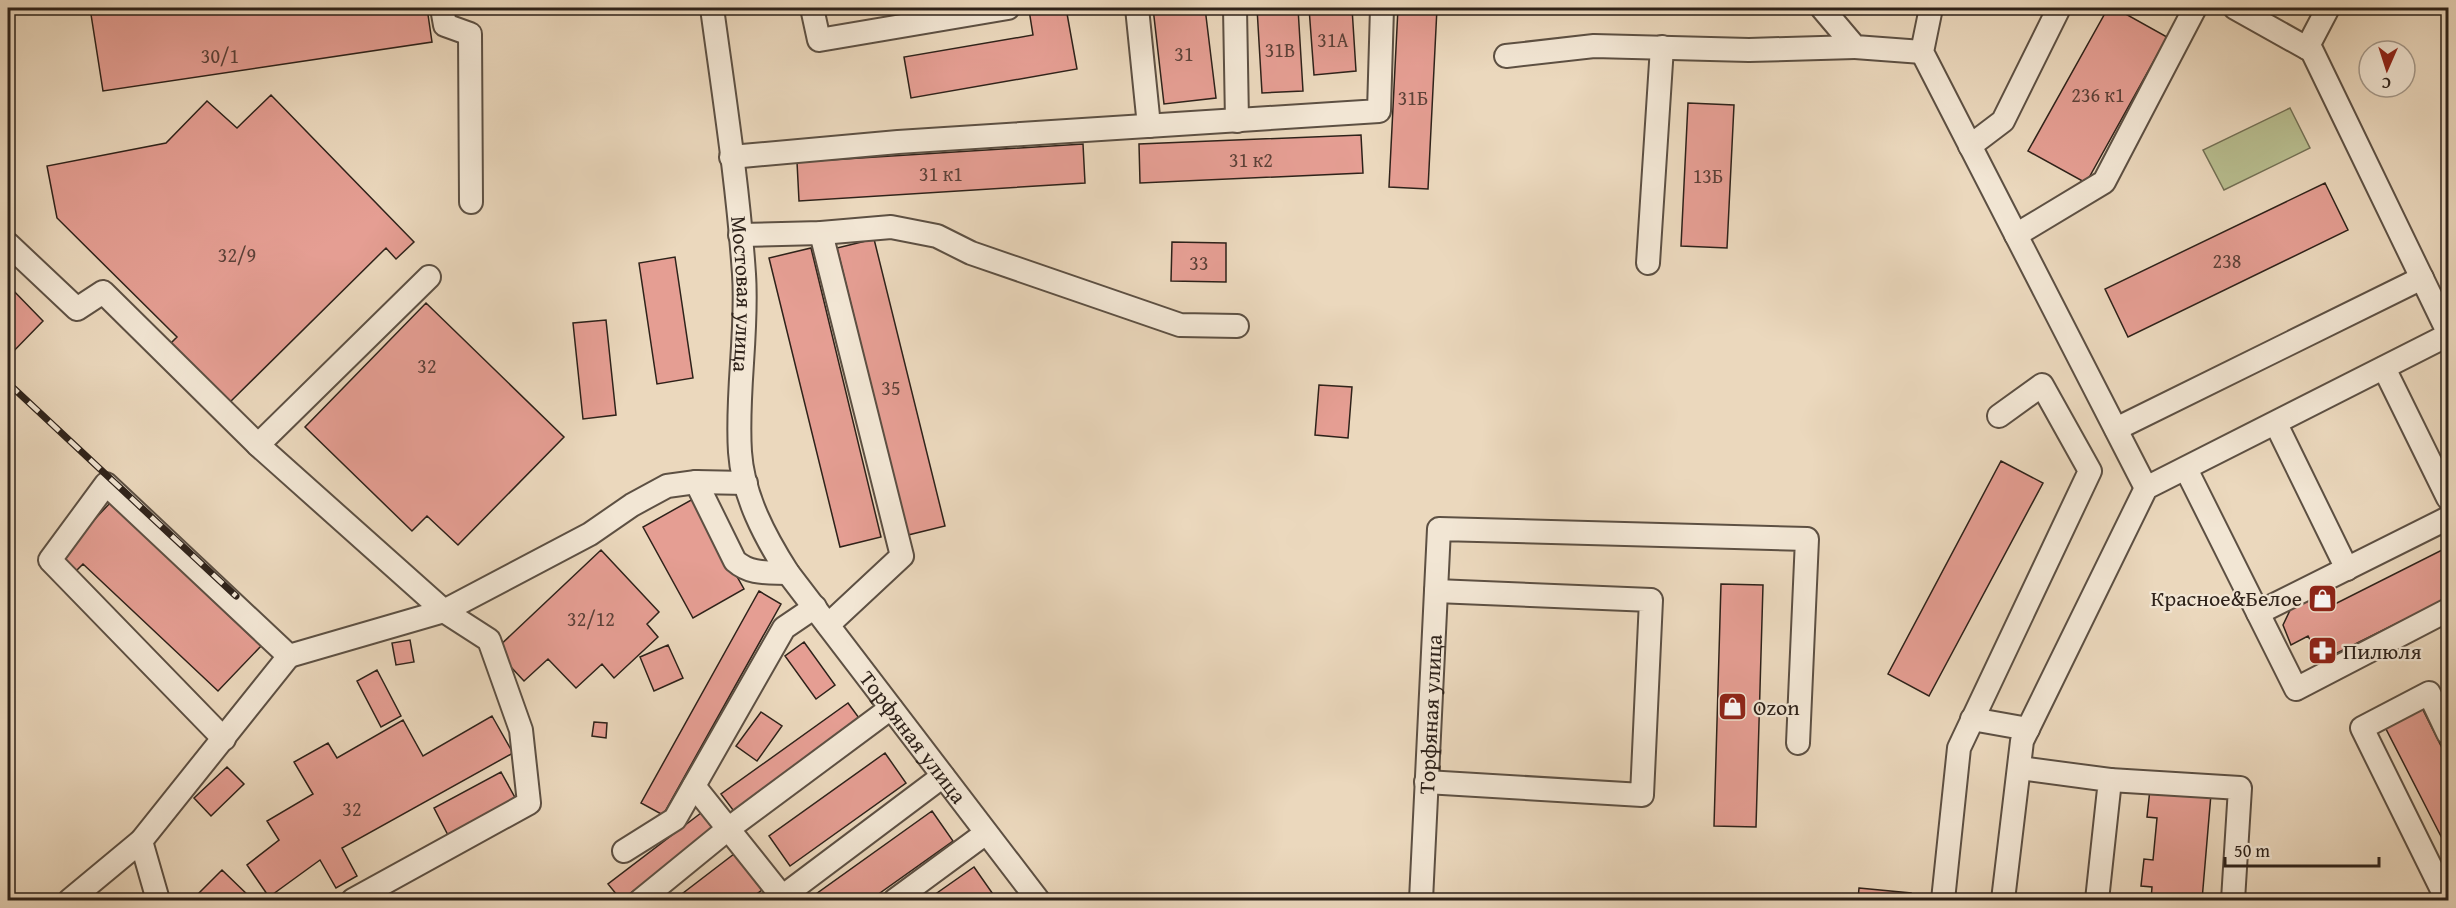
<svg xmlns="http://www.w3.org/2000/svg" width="2456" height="908" viewBox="0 0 2456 908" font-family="'Gentium Book Plus',serif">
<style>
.green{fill:#b8be90;stroke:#737055;stroke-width:1.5}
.building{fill:#e59e93;stroke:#2e221a;stroke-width:1.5}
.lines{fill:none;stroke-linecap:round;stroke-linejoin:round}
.minor-casing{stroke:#5d5043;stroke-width:26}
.minor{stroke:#f2e6d4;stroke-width:22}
.rail-casing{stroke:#2e221a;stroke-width:7}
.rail{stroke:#f2e6d4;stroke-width:4.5;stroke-dasharray:14;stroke-linecap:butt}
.labels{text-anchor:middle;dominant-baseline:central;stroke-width:4.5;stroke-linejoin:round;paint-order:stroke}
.number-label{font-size:20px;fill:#5c4138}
.street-label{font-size:22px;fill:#2e221a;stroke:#f2e6d4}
.poi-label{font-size:22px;fill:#2e221a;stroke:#f2e6d4;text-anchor:start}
</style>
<rect width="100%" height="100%" fill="#ebd8bd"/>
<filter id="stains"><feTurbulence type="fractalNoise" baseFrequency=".00333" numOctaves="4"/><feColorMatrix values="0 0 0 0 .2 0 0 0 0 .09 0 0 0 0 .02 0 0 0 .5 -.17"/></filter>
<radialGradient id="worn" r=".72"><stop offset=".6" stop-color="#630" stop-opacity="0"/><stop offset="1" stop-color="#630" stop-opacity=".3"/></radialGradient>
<path class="green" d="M2290,108L2310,148L2224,190L2203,150Z"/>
<path class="building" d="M90,8H427L432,42L103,91Z
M1042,8H1066L1077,69L911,98L904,57L1033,35L1029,10Z
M1153,8H1205L1216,98L1164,104Z
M1257,8H1298L1303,91L1262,93Z
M1309,8H1352L1356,71L1314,75Z
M1398,8H1437L1428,189L1389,187Z
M2108,8H2115L2167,37L2086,183L2028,151Z
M271,95L414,242L396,259L386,248L226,406L167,347L177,337L57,218L47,166L166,143L207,101L237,128Z
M1688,103L1734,105L1727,248L1681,246Z
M1361,135L1363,173L1140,183L1139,144Z
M1083,144L1085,183L799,201L797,162Z
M2325,183L2348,230L2128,337L2105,289Z
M874,239L945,526L908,535L837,248Z
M1172,242L1226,243V282L1171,281Z
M811,248L881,537L840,547L769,258Z
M675,257L693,378L657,384L639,263Z
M8,285L43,321L8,357Z
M426,303L564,437L458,545L427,516L412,531L305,427Z
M606,320L616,415L583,419L573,323Z
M1319,385L1352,387L1348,438L1315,435Z
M2448,402V416L2443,405Z
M2001,461L2043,483L1929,696L1888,674Z
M693,499L744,589L693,618L643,527Z
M110,503L261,646L218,691L83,564L75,572L59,557Z
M2448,547V598L2321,661L2308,636L2291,645L2283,625L2292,606L2326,589L2335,604Z
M601,550L659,612L647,624L658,637L614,678L602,664L576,688L548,659L524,681L495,650Z
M1721,584L1763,585L1756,827L1714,826Z
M759,591L781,604L663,815L641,803Z
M410,640L414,662L396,665L392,643Z
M804,642L835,685L816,699L785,656Z
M668,645L683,678L654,691L640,657Z
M377,670L401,716L381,727L357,681Z
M848,703L862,722L736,814L721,794Z
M2422,708L2448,760V850L2385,727Z
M761,712L782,726L757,761L736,746Z
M492,716L513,753L342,848L357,876L336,888L320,860L269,897L247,865L279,840L267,821L313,794L294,762L328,743L337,758L403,720L423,756Z
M594,722L607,723L606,738L592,736Z
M885,753L906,783L790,866L769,836Z
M227,767L244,784L211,816L194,798Z
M501,772L518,803L450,839L434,808Z
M2150,789L2211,794L2202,900H2151L2152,887L2141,886L2144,859L2153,860L2157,818L2147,817Z
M932,811L953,841L870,900H820L816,894Z
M701,813L715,831L621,900L608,884Z
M734,854L762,890L748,900H674Z
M974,867L995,897L990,900H927Z
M222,870L253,900H192Z
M1859,888L1911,893L1910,900H1858Z"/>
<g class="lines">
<defs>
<g id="minor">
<path d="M442,8L445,25L470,34L471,202"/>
<path id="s1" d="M712,8C724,96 738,185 744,274C748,333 736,393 740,452C743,496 765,537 788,573L1038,900"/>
<path d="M812,8L819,40L1008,8"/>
<path d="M1137,8L1149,126"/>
<path d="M1235,8L1237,121"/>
<path d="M1822,8L1855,47L1922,52"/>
<path d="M1931,8L1922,52L2146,488"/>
<path d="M2235,8L2312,51L2448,332"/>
<path d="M2307,48L2328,8"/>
<path d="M1506,56L1594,46L1749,50L1855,47"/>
<path d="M1970,146L2003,121L2059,8"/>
<path d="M731,157L898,142L1379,111L1382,8"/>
<path d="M821,233L902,556L828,625"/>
<path d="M740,235L821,233L891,227L937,236L971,253L1180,325L1237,326"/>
<path d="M2016,235L2104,182L2195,8"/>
<path d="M8,244L77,309L103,292L258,445L429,277"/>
<path d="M1648,263L1662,47"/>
<path d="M2384,368L2448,498"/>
<path d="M2276,424L2347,569"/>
<path d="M2116,429L2422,278"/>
<path d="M258,445L444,611L590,534L632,505L667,486L696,482L746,483"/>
<path d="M2186,469L2296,689L2448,610"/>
<path d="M696,482L735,561C751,575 768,572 788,573"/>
<path d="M2258,613L2448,518"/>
<path d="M1972,719L2028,729"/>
<path d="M224,739L50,560L106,484L289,656L444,611L489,640L521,730L529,803L353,900"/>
<path d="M2020,768L2110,780L2097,900"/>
<path d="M2110,780L2240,788L2233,900"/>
<path d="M1426,782L1642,795L1651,600L1436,591"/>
<path d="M694,786L785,900"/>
<path d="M141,841L158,900"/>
<path d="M624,851L675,819L784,628L815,607"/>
<path d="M70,900L141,841L289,656"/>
<path d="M641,900L728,829L891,708"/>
<path d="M778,900L943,776"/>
<path d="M895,900L986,833"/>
<path id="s2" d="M1421,900L1439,529L1807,539L1798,743"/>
<path d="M1943,900L1959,748L2090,471L2042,385L1999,416"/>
<path d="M2003,900L2022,741L2146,488L2448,335"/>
<path d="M2447,900L2362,728L2429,693L2448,733"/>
</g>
</defs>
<use href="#minor" class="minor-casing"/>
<use href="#minor" class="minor"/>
<defs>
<path id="rail" d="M8,383L236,596"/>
</defs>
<use href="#rail" class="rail-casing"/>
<use href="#rail" class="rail"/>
</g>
<defs>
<symbol id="shop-square" viewBox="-11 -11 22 22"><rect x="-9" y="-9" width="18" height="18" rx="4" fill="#8f2418" stroke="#f2e6d4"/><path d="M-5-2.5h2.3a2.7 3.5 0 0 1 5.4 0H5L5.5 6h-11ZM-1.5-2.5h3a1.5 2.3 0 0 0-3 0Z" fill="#fff"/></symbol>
<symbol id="pharmacy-square" viewBox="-11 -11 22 22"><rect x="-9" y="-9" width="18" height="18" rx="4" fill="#8f2418" stroke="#f2e6d4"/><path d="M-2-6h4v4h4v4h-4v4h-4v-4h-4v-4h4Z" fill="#fff"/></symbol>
</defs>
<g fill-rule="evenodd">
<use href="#shop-square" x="2306" y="582" width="33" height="33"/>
<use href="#pharmacy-square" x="2306" y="634" width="33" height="33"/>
<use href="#shop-square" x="1716" y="690" width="33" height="33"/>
</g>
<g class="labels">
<g class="number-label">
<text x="1333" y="39">31А</text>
<text x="1280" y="49">31В</text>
<text x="1184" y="53">31</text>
<text x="220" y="55">30/1</text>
<text x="2098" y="94">236 к1</text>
<text x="1413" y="97">31Б</text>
<text x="1251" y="159">31 к2</text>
<text x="941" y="173">31 к1</text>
<text x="1708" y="175">13Б</text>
<text x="237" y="254">32/9</text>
<text x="2227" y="260">238</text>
<text x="1199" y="262">33</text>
<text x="427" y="365">32</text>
<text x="891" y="387">35</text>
<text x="591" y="618">32/12</text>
<text x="352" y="808">32</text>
</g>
<g class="street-label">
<text stroke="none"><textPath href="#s1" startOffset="288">Мостовая улица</textPath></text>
<text stroke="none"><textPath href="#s2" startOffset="186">Торфяная улица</textPath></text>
<text stroke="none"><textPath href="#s1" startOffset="784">Торфяная улица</textPath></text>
</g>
<g class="poi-label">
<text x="2302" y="598" text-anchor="end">Красное&amp;Белое</text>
<text x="2343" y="651">Пилюля</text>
<text x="1753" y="707">Ozon</text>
</g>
</g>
<rect width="2456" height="908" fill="none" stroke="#ebd8bd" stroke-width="30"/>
<rect x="9" y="9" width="2438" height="890" fill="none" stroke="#2e221a" stroke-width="3"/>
<rect x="15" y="15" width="2426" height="878" fill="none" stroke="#2e221a" stroke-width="1.5"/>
<g transform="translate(2387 69) rotate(183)"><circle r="28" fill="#f2e6d4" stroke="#a4988a" stroke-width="1.5"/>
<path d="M0-4.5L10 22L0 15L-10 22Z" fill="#8f2418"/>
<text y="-9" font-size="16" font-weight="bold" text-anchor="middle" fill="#2e221a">С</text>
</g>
<path d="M2225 857v9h154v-9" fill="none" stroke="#2e221a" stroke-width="3"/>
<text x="2234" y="857" font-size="18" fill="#2e221a" stroke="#f2e6d4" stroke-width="4.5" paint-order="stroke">50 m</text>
<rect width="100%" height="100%" filter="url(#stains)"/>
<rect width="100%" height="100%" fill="url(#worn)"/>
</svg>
